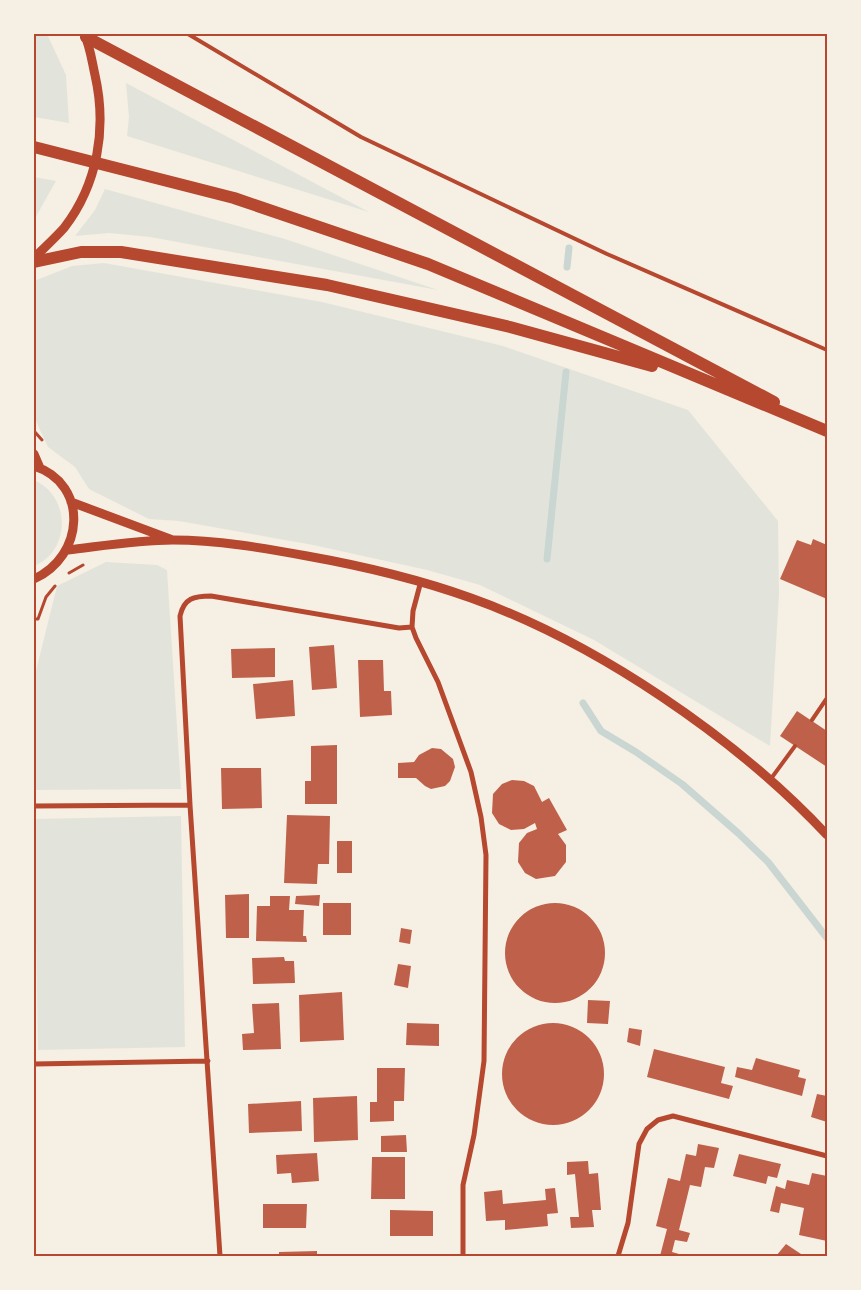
<svg xmlns="http://www.w3.org/2000/svg" width="861" height="1290" viewBox="0 0 861 1290" font-family="Jost,sans-serif">
<style>
.green{fill:#e2e4dc}
.lines{fill:none;stroke-linecap:round;stroke-linejoin:round}
.stream{stroke:#c9d6d2;stroke-width:7}
.building{fill:#bf614a}
.path{stroke:#b5482f;stroke-width:3}
.service{stroke:#b5482f;stroke-width:4}
.minor{stroke:#b5482f;stroke-width:5}
.tertiary{stroke:#b5482f;stroke-width:9}
.primary{stroke:#b5482f;stroke-width:12}
.neatline{fill:none;stroke:#b5482f;stroke-width:2}
</style>
<rect width="100%" height="100%" fill="#f6efe4"/>
<path class="green" d="M34,34H47L66,75L69,123L34,117Z
M126,83L369,212L127,136L129,117Z
M34,177L56,181L34,220Z
M105,189L285,239L438,290L150,237L109,233L75,236L95,210Z
M104,263L322,302L503,346L688,410L778,521L779,594L770,746L594,640L480,585L427,570L313,545L179,521L149,519L89,489L75,467L48,447L34,417V281L72,266Z
M34,480C71,496 71,551 34,566Z
M106,562L157,565L167,570L181,789L34,790V679L57,586Z
M181,816L185,1047L38,1050L34,819Z"/>
<g class="lines">
<path class="stream" d="M567,267L569,248
M547,559L566,372
M583,703L601,731L636,752L682,784L738,833L768,862L827,938"/>
</g>
<path class="building" d="M813,539L827,545V599L780,579L797,540L811,545Z
M334,645L337,688L312,690L309,647Z
M275,648V677L232,678L231,649Z
M358,660H383L384,691H391L392,715L360,717Z
M293,680L295,716L256,719L253,684Z
M797,711L827,731V767L780,736Z
M337,745V804H305V781H311V746Z
M432,748L441,749L453,759L455,767L450,781L445,786L431,789L425,786L416,778H398V763L414,762L419,755Z
M221,768H261L262,808L222,809Z
M512,780L524,781L534,786L542,802L549,798L567,830L558,834L566,845V862L555,876L536,879L525,873L518,862L519,843L527,833L537,829L535,823L524,829L511,830L499,824L492,813L493,794L502,784Z
M287,815L330,816L329,864H318L317,884L284,883Z
M337,841H352V873H337Z
M249,894V938H226L225,895Z
M320,895L319,906L295,904L296,896Z
M270,896H290L289,910H304L303,936H306L307,942L256,941L257,906H270Z
M505 953a50 50 0 1 1 100 0a50 50 0 1 1-100 0Z
M323,903H351V935H323Z
M401,928L412,930L410,944L399,942Z
M284,957L285,961H294L295,983L253,984L252,958Z
M398,964L411,966L408,988L394,985Z
M342,992L344,1040L300,1042L299,995Z
M588,1000L610,1001L608,1024L587,1023Z
M279,1003L281,1049L243,1050L242,1034L254,1033L252,1004Z
M407,1023L439,1024V1046L406,1045Z
M502 1074a51 51 0 1 1 102 0a51 51 0 1 1-102 0Z
M629,1028L642,1030L640,1046L627,1042Z
M654,1049L725,1067L721,1083L733,1086L729,1099L647,1077Z
M756,1058L800,1070L798,1077L806,1079L802,1096L735,1077L737,1067L752,1070Z
M377,1068H405L404,1101H394V1121L370,1122V1102H377Z
M817,1094L827,1096V1122L811,1117Z
M357,1096L358,1140L314,1142L313,1098Z
M301,1101L302,1131L249,1133L248,1104Z
M406,1135L407,1152H381V1136Z
M698,1144L719,1148L714,1168L705,1167L701,1187L690,1185L679,1230L690,1233L687,1242L675,1240L672,1252L686,1256H660L667,1229L656,1226L668,1178L680,1181L686,1154L696,1156Z
M317,1153L319,1181L292,1183L291,1173L277,1174L276,1155Z
M739,1154L781,1164L777,1178L768,1176L766,1184L733,1176Z
M372,1157H405V1199H371Z
M588,1161L589,1174L598,1173L601,1210H592L594,1227L571,1228L570,1217H579L575,1174L567,1175V1162Z
M812,1173L827,1176V1241L799,1235L804,1208L781,1203L779,1213L770,1211L776,1186L785,1189L787,1180L809,1185Z
M555,1188L558,1213L547,1214L548,1226L505,1230V1220L486,1221L484,1192L502,1190L503,1204L546,1200L545,1189Z
M263,1204H307L306,1228H263Z
M390,1210L433,1211V1236H390Z
M786,1244L804,1256H776Z
M317,1251V1256H279V1252Z"/>
<g class="lines">
<path class="path" d="M34,431L42,440
M69,573L83,565
M34,619H38L46,597L55,586"/>
<path class="service" d="M188,34L361,137L607,254L827,350
M812,720L827,698
M770,780L795,746"/>
<path class="minor" d="M421,581L413,611L412,627L416,638L438,682L471,772L481,817L486,855L484,1061L474,1135L463,1185V1256
M34,806L190,805
M34,1064L208,1061
M220,1256L190,805L180,616C184,598 194,596 211,596L399,628L412,627
M618,1256L628,1223L639,1144L647,1129L658,1120L673,1116L827,1156"/>
<path class="tertiary" d="M34,258C44,248 55,238 64,228C98,184 107,128 95,75C92,62 90,45 84,34
M34,454L40,468
M34,466C90,484 84,557 34,579
M71,502L170,539
M68,550C102,546 138,540 173,540C217,540 264,548 307,556C363,566 418,579 471,598C597,643 736,738 827,835"/>
<path class="primary" d="M86,37L774,402
M34,147L234,198L428,264L827,431
M34,262L81,252H121L327,285L510,327L652,366"/>
</g>
<rect width="861" height="1290" fill="none" stroke="#f6efe4" stroke-width="70"/>
<rect x="35" y="35" width="791" height="1220" class="neatline"/>
</svg>
